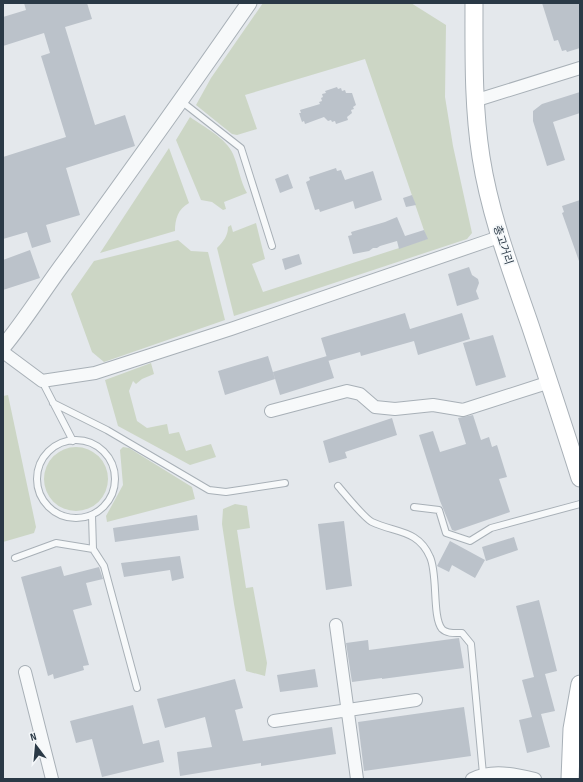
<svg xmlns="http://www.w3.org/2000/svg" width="583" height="782" viewBox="0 0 583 782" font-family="'Sofia Sans Condensed','Noto Sans KR',sans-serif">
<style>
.green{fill:#ccd6c5}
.building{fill:#bbc2ca}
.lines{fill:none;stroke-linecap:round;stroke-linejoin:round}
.service-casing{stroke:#a8b0b7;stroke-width:8}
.minor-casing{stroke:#a8b0b7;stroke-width:14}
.tertiary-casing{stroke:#a8b0b7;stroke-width:17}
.secondary-casing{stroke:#a8b0b7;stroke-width:19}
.service{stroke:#f7f9fa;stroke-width:6}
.minor{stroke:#f7f9fa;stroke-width:12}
.tertiary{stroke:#f7f9fa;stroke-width:15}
.secondary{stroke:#fff;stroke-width:17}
.labels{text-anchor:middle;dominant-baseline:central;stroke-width:3.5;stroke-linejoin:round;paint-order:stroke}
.street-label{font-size:11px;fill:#2a3946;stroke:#f4f7f9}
</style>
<rect width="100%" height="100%" fill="#e4e8ec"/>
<path class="green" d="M263,3H411L446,25L445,97L453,146L472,233L467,239L234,316L217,248C223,242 228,236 228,227L231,225L233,232L256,223L265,259L252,264L263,292L427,239L365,59L245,95L257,129L237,135L232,134L196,105L211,78Z
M190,117C204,127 226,138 233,154C239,168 240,181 247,193L224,202L226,209L223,210L212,202L201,200L176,140Z
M169,148L189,203C178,209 175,219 175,231L100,253Z
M178,240L191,251L208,252L225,320L104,362L92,352L71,294L94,261Z
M151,363L154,374L142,379L136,384L133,381L129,391L137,421L147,428L167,424L169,434L179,432L186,451L211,444L216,457L190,465L118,426L105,380Z
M8,395L36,527L34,533L3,542V396Z
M44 479a32 32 0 1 1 64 0a32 32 0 1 1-64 0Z
M123,447L129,448L192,487L195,499L107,522L106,516L123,485L120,450Z
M235,504L247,506L250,528L237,530L246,588L253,587L267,663L265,676L246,671L234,604L222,524L223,509Z"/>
<path class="building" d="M24,3H87L92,19L65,27L95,125L125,115L135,146L66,168L80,215L46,225L51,242L32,248L27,232L3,239V157L66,137L41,56L50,53L44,33L3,46V17L26,10Z
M542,3H580V48L567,52L566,50L562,51L558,40L554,41Z
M337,87L338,89L341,88L342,91L345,90L346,93H352L356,105L353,107L354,109L351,110L352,113L347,117L348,120L336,124L335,121L332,122L331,120L328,121L324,117L305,124L304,121L302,122L299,113H301L300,110L320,104L319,102L322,101L321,98L323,97L322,94L326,93L325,91Z
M580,92V113L553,122L565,160L547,166L533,121V111L542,104Z
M336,168L337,171L341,170L345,180L373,171L382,200L355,209L353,201L320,212L319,209L315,210L306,182L310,180L309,177Z
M288,174L293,188L280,193L275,179Z
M412,195L416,205L406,207L403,198Z
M580,200V261H579L562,213L564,212L562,206Z
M397,217L405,236L424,230L428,239L399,249L397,241L380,246L377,248H373L369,251L353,254L348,236L352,235L351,232L385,222Z
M30,250L40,278L3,290V260Z
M299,254L302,264L285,270L282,259Z
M469,267L472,275L478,279L479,283L476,291L479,299L457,306L448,274Z
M405,313L410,329L462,313L470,339L418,355L414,341L361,356L360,352L328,361L321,338Z
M493,335L506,377L476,386L463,343Z
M268,356L275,379L225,395L218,371Z
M327,356L334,378L280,395L273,372Z
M473,415L481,440L489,437L492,447L497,445L507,477L499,479L510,512L455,531L452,530L440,501L419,435L433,431L440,452L466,444L458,418Z
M392,418L397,435L345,452L347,458L329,463L323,441Z
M197,515L199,530L115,542L113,528Z
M344,521L352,586L326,590L318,524Z
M514,537L518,550L486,561L482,547Z
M450,541L485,560L475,578L452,565L449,572L437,566Z
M180,556L184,578L172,581L170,570L124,577L121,563Z
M61,566L64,576L99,567L103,579L86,583L92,605L73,610L89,665L83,666L84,670L54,679L53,674L48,676L21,577Z
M539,600L557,671L545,674L555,711L541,714L550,747L527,753L519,720L532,717L522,680L534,677L516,606Z
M459,638L464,668L382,679V678L352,682L346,643L368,640L369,650Z
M315,669L318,687L280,692L277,675Z
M235,679L243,708L235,710L243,741L332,727L336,754L261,766V763L180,776L177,752L212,747L205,717L165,728L157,699Z
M133,705L143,744L159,740L164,762L102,777L92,739L76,743L70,721Z
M464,707L471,756L364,771L358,722Z"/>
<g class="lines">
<defs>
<path id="service" d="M181,101L241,148L272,246
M42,381L73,441
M53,403L107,430L209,490L226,492L285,483
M37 479a39 39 0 1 1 78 0a39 39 0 1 1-78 0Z
M338,486C345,494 364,518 372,522C395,533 418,529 430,557C438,574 432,617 442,629C447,634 455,633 462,633L471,644L483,774
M414,507L439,510L446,533L470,541L491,528L580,504
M92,515L93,549L104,566L137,688
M15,558L56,543L93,549"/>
<path id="minor" d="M474,101L580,68
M3,352L42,381L95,373L231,329L499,237
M271,411L347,391L360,394L375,407L395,409L433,405L463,410L550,382
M336,625L357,779
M25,672L52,779
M274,721L416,700
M472,779C492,769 514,774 535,779"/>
<path id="tertiary" d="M3,347C27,318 46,286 69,256C130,172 190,88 249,3"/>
<path id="secondary" d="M474,3C474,55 473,106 481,157C490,215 511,270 530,325C547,376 564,427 580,478
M570,779L572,729L580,684"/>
</defs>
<use href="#service" class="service-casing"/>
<use href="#minor" class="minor-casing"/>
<use href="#tertiary" class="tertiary-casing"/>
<use href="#secondary" class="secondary-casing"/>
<use href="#service" class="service"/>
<use href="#minor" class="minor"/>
<use href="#tertiary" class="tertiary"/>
<use href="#secondary" class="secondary"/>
</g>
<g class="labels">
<g class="street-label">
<text transform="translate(503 245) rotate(72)">총고거리</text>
</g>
</g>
<rect width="583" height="782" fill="none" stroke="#2a3946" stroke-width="8"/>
<g transform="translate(36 746) rotate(344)" stroke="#f4f7f9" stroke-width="3" paint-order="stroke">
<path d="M0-3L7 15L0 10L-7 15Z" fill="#2a3946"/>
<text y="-6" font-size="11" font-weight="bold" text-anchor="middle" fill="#2a3946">N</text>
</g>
</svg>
